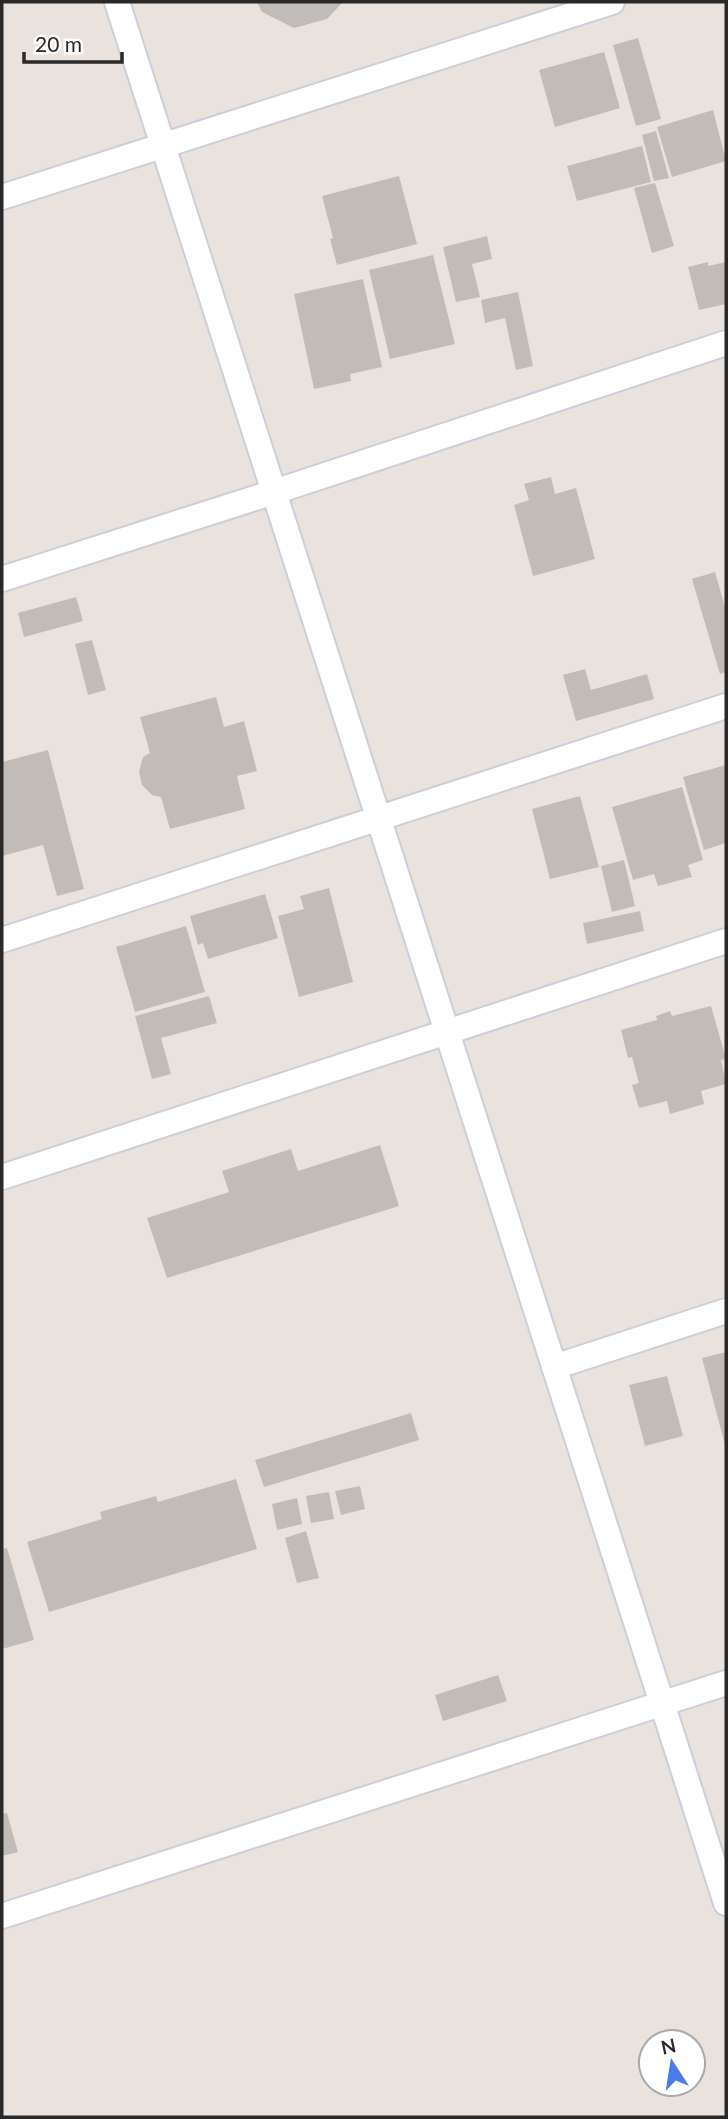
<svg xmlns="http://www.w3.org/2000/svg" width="728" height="2119" viewBox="0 0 728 2119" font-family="Lato,sans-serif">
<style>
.building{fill:#c2bcb9}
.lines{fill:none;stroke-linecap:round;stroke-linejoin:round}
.street-casing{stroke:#cbcfda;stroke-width:28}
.street{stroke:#fff;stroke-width:24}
</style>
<rect width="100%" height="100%" fill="#eae2dc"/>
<path class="building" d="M257,2H343L327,19L294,28L262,12Z
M638,38L661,119L636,126L613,45Z
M604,52L620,108L555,127L539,70Z
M713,110L726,161L672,177L657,127Z
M656,131L669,178L654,181L642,135Z
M642,146L651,182L577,201L567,166Z
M399,176L417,244L337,265L330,239L333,238L322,196Z
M655,183L674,246L652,253L634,188Z
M487,236L492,259L472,264L480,297L456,302L443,247Z
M433,255L455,344L390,359L369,270Z
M708,262V266L726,262V304L699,310L688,267Z
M363,279L382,367L350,374L351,381L314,389L294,294Z
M518,292L533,366L516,370L505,318L485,323L481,300Z
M551,477L555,494L576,488L595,559L533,576L514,505L529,500L524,484Z
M715,572L726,611V672L720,674L692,579Z
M76,597L83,621L24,637L18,613Z
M92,640L106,690L88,695L75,644Z
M585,669L591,690L647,674L654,699L576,721L563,675Z
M216,697L224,727L244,721L257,771L237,776L245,809L170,829L161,797L152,795L142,785L139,772L143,757L150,753L140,717Z
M48,750L84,889L57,896L43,845L2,856V762Z
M726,765V843L704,850L683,777Z
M682,787L703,860L688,865L692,877L658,886L654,874L633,880L612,807Z
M580,796L599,867L550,879L532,809Z
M624,860L635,906L612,912L601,866Z
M329,888L353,982L299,997L278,916L304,909L300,896Z
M265,894L278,938L208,959L203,943L198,945L190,916Z
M640,911L644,931L587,944L583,923Z
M186,926L205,992L135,1012L116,947Z
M209,996L217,1023L161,1038L171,1074L152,1079L135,1016Z
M711,1006L726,1059L721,1060L726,1084L701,1091L704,1104L670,1114L667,1101L639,1108L632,1085L639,1083L632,1057L628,1058L621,1030L657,1020L656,1016L670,1011L672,1016Z
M380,1145L399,1206L167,1278L147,1218L229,1192L222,1171L291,1149L298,1171Z
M726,1352V1445H725L702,1358Z
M667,1376L683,1436L645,1446L629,1385Z
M411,1413L419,1440L264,1487L255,1460Z
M236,1479L257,1549L49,1612L27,1542L102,1519L100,1512L156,1496L158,1502Z
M360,1486L365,1509L341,1515L335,1491Z
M329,1492L334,1519L311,1523L306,1496Z
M297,1498L302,1524L277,1530L272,1504Z
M306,1531L319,1578L297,1583L285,1538Z
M7,1548L34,1640L2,1649V1549Z
M498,1675L507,1701L443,1721L435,1695Z
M7,1813L18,1852L2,1856V1814Z"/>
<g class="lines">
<defs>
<path id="street" d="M117,2L726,1903
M2,197L612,2
M2,579L274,492L726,343
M2,940L726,706
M2,1177L726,941
M554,1367L726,1311
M2,1916L726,1683"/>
</defs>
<use href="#street" class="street-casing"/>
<use href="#street" class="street"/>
</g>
<rect width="728" height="2119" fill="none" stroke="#292929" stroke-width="7"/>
<g transform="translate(672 2063) rotate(348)"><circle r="33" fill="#ffffff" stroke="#a9a9a9" stroke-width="2"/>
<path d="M0-5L12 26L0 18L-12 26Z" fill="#4b7be8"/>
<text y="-10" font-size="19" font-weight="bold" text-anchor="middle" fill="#292929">N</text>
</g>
<path d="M24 52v10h98v-10" fill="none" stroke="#292929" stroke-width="3.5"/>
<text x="35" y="52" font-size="21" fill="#292929" stroke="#ffffff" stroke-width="5" paint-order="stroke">20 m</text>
</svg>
